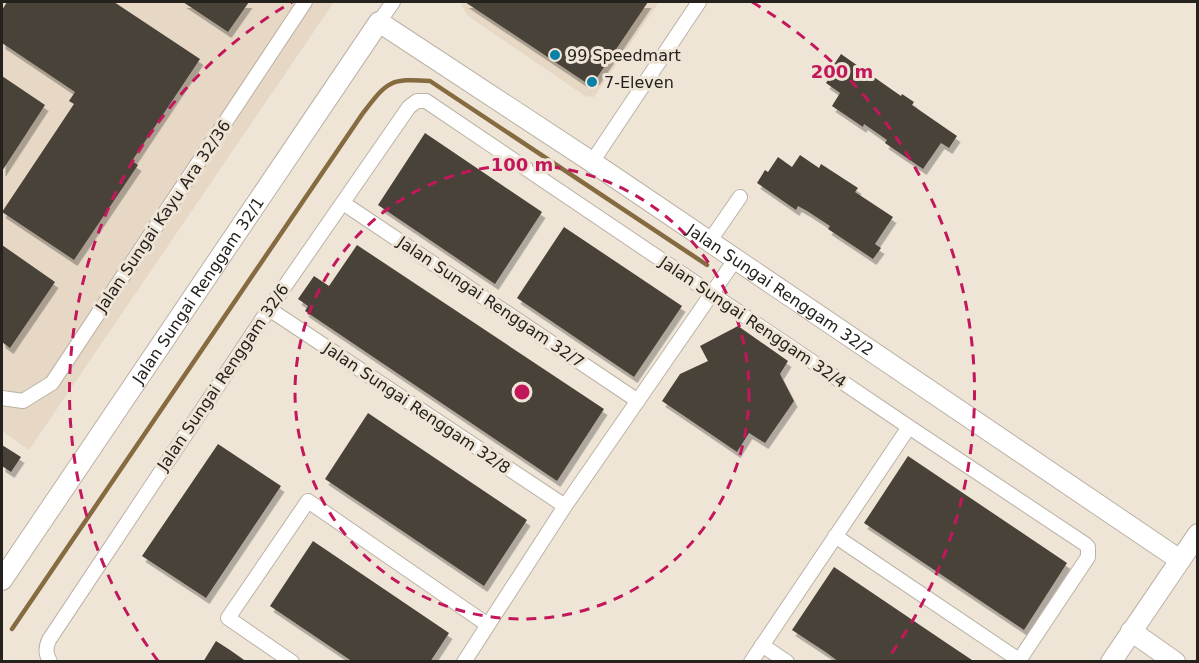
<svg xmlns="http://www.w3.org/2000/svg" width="1199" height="663" viewBox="0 0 1199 663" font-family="'DejaVu Sans',sans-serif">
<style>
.built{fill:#e6d8c4}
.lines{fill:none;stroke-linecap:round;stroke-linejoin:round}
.stream{stroke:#866b41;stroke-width:4.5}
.building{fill:#4a4337;filter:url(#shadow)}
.street-casing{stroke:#bbb2a5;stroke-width:16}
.secondary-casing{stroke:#bbb2a5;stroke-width:22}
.street{stroke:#fff;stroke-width:14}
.secondary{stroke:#fff;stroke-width:20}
.ring{fill:none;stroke:#c2185b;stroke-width:3;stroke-dasharray:10 8}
.poi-dot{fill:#0981a7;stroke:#efe5d7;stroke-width:2}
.labels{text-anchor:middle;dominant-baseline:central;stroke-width:6;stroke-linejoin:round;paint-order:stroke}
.poi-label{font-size:16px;fill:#25221d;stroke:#efe5d7;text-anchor:start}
.street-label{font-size:16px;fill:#25221d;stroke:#efe5d7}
.centre{fill:#c2185b;stroke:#efe5d7;stroke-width:3}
.ring-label{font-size:18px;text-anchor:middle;font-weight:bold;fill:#c2185b;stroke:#efe5d7;stroke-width:6;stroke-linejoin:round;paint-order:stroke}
</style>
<defs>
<filter id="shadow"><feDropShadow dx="3.5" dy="6" stdDeviation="0" flood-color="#0004"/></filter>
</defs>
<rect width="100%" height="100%" fill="#efe5d7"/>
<path class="built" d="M2,2H334L29,450L2,431Z
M463,2H659L594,97L585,96L468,16L461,4Z"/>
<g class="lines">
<path class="stream" d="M12,629L363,113C387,82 389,78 430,81L707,265"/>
</g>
<path class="building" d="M7,2H114L200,59L132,161L138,165L74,260L2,212L74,104L69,101L75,92L2,43V10Z
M183,2H249L228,32Z
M465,2H648L596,79L585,82Z
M841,54L901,96L902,94L914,102L912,105L957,136L949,148L941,143L923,169L885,143L887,140L864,124L863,127L832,106L840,93L826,83L834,71L831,69Z
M2,76L45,105L2,171Z
M425,133L542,212L495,284L378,205Z
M800,155L819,168L821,164L858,188L855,192L893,217L875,244L881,248L873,259L828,229L830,226L807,211L798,206L796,210L757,183L765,170L768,172L778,157L792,167Z
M564,227L682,306L634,377L517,298Z
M2,245L55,282L10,348L2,342Z
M357,245L604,409L557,481L305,311L308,306L298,299L314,276L329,286Z
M738,326L788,361L780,374L794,401L765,443L749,433L737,452L662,401L680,374L708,361L700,346Z
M368,413L527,520L484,586L325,479Z
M218,444L281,486L206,598L142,556Z
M2,445L21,457L11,472L2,466Z
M908,456L1067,563L1024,630L864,523Z
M313,541L449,633L430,662H353L270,606Z
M834,567L948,644L975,662H839L827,653L792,630Z
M216,641L230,650L247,662H203Z"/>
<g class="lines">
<defs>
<path id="street" d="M379,22L393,2
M592,162L699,2
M343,203L638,401
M709,242L740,197
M269,309L565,506
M2,398L23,401L52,383L305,2
M835,536L1019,660
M762,645L787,662
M50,662C46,654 45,649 49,640L269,309L409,107L417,101H426L909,427L1085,544L1088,547V557L1018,662
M292,662L228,618L308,501L488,625
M464,662L565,506L735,260
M751,662L909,427"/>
<g id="secondary">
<path id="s1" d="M2,580L379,22L592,162L1180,560"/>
<path d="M1131,631L1175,662"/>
<path d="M1111,662L1198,534"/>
</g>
</defs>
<use href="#street" class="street-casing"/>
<use href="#secondary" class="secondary-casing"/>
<use href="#street" class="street"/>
<use href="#secondary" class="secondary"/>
</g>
<g class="ring">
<circle cx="522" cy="392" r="227"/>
<path d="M158 661A453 453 0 0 1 292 2M752 2A453 453 0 0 1 886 661"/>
</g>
<g class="poi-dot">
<circle cx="555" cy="55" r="6"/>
<circle cx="592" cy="82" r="6"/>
</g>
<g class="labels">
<g class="poi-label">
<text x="567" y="55">99 Speedmart</text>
<text x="604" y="82">7-Eleven</text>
</g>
<g class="street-label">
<text transform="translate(163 216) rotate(-56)">Jalan Sungai Kayu Ara 32/36</text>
<text stroke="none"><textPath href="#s1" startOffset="1156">Jalan Sungai Renggam 32/2</textPath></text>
<text stroke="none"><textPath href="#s1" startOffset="350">Jalan Sungai Renggam 32/1</textPath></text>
<text transform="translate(491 302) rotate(34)">Jalan Sungai Renggam 32/7</text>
<text transform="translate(753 322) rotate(34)">Jalan Sungai Renggam 32/4</text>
<text transform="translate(223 377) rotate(-56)">Jalan Sungai Renggam 32/6</text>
<text transform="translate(417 408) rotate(34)">Jalan Sungai Renggam 32/8</text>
</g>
</g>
<circle cx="522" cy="392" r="9" class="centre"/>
<g class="ring-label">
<text x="842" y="78">200 m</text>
<text x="522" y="171">100 m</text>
</g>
<rect width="1199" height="663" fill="none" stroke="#25221d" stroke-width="6"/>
</svg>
